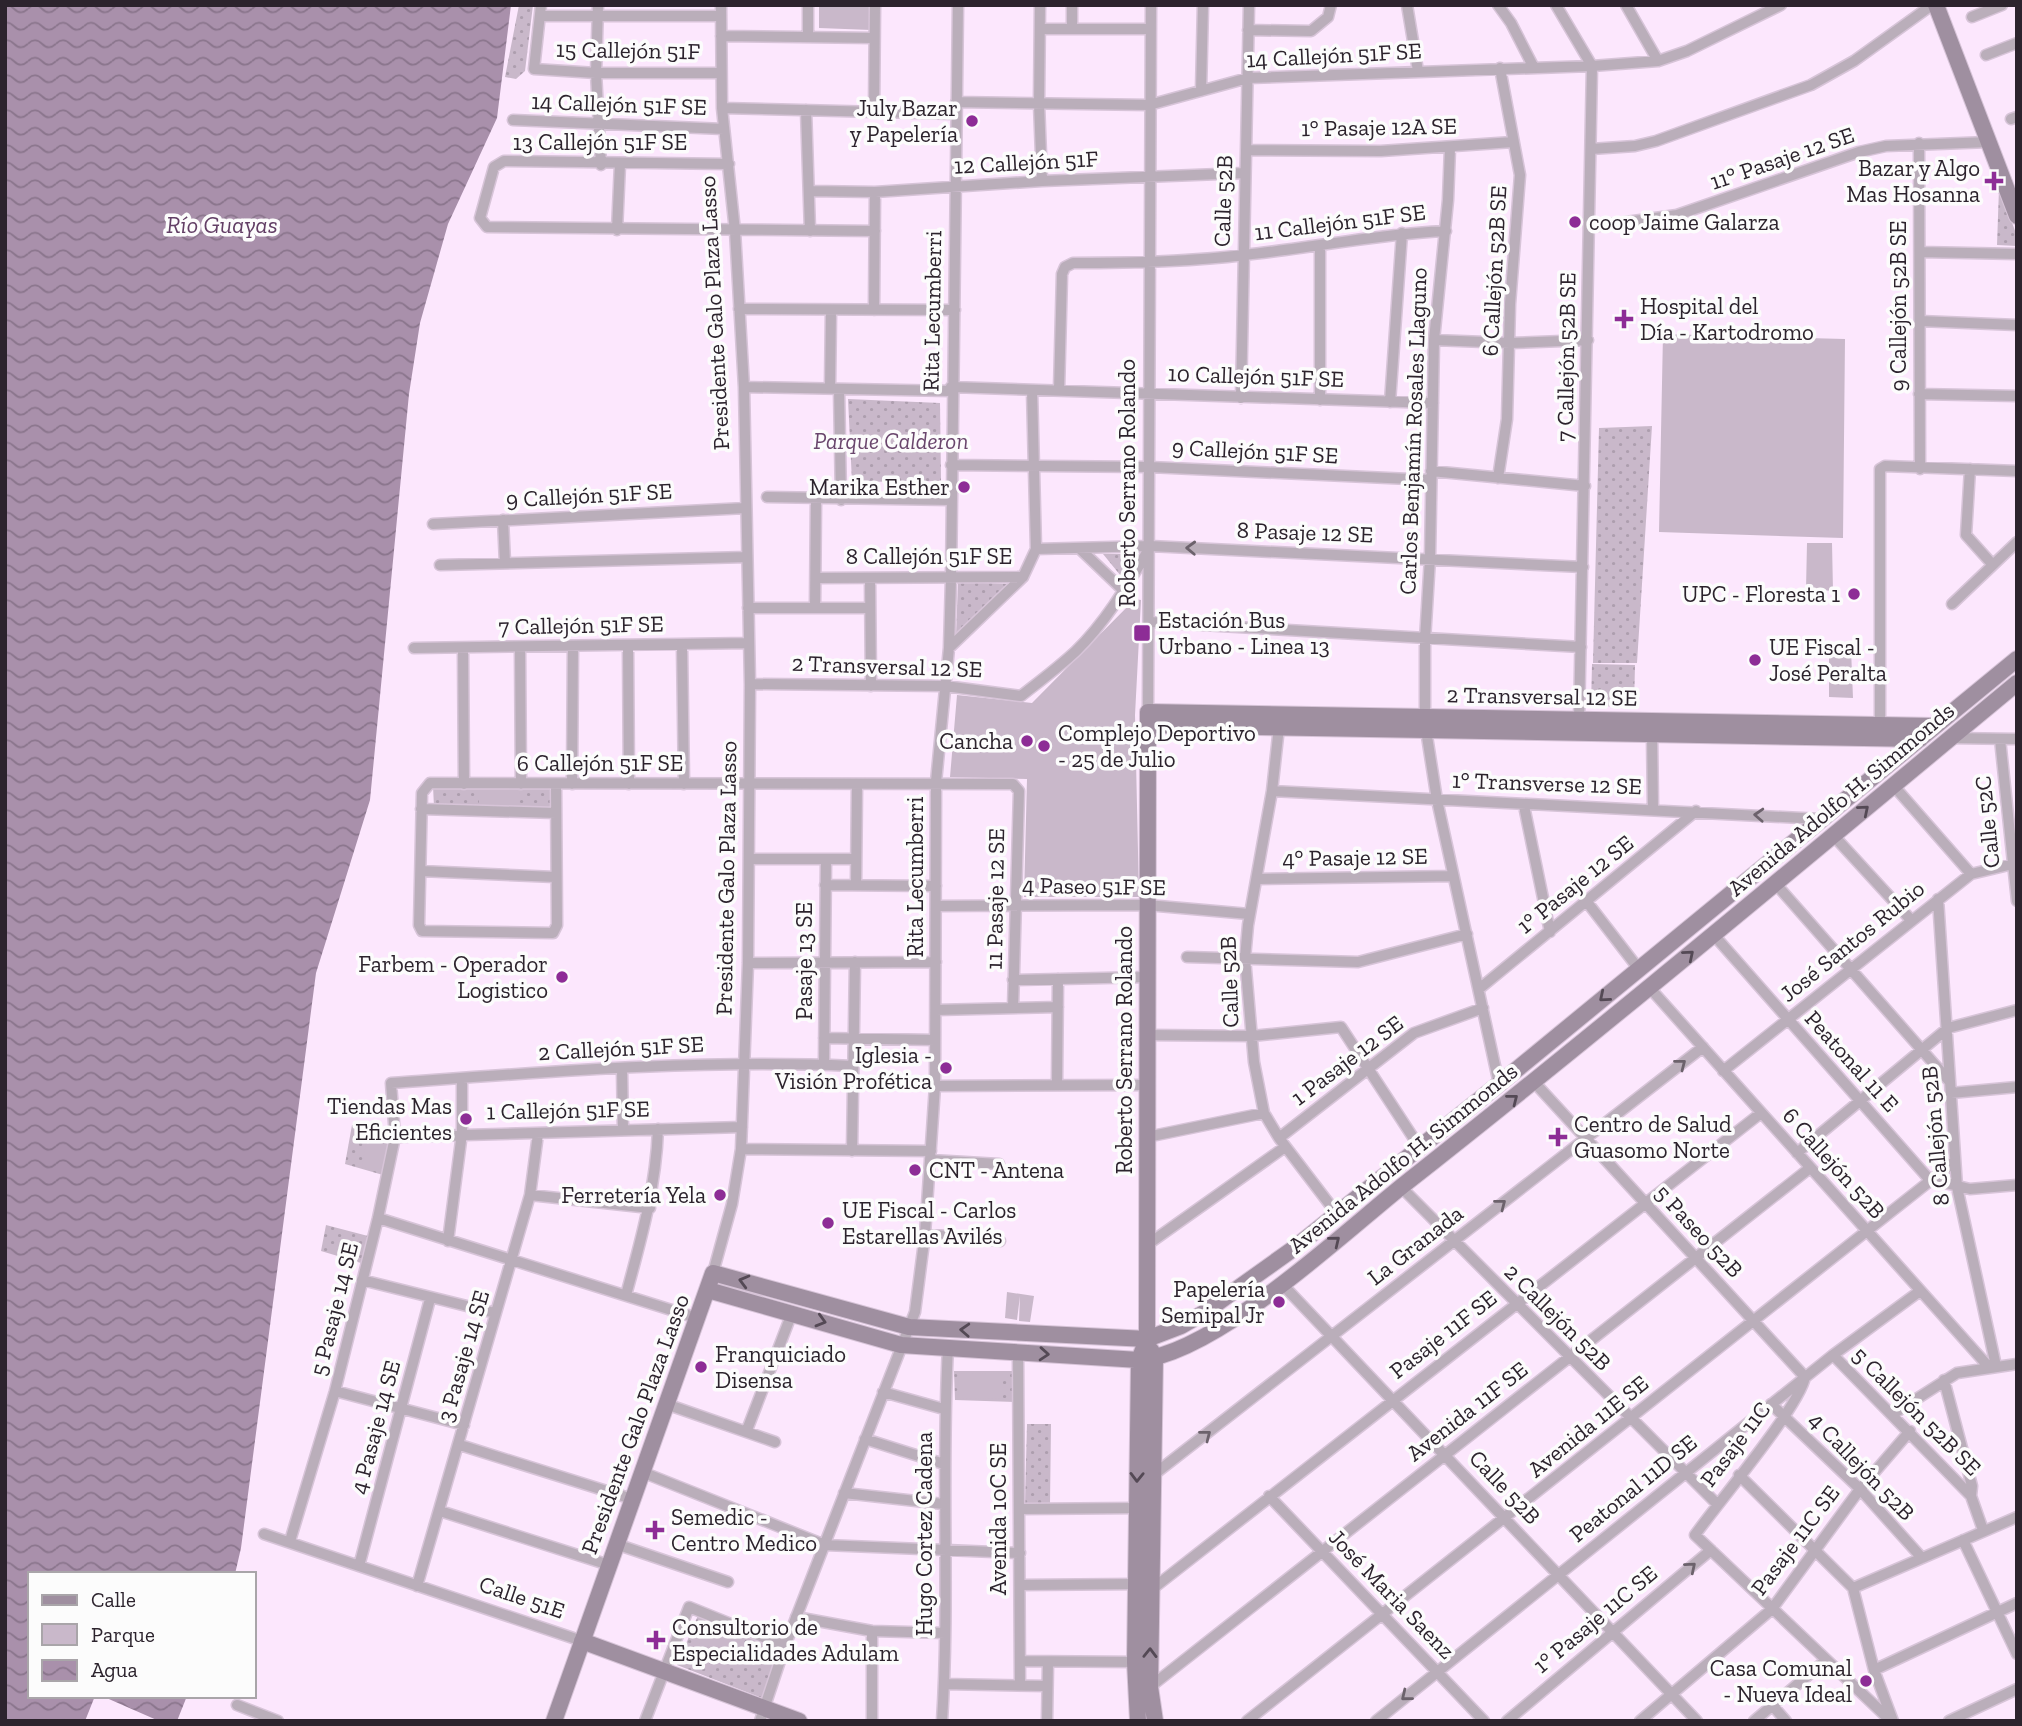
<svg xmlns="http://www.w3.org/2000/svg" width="2022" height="1726" viewBox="0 0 2022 1726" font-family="'Zilla Slab',serif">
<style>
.green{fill:url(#green-dots)}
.pitch{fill:#c9b8ca}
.water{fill:url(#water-waves)}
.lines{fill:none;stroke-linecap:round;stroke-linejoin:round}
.street-casing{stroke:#d7c4d8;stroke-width:13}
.secondary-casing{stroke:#d7c4d8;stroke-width:18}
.street{stroke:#baaeba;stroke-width:10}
.secondary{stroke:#9f8fa0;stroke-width:16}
.oneway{stroke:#6c626c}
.oneway2{stroke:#544955}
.poi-dot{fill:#8d2d96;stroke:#fcfcfc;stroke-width:2.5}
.labels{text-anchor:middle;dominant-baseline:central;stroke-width:7;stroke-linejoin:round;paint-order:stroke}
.street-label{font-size:23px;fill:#2c232d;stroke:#fcfcfc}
.poi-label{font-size:23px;fill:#2c232d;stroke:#fcfcfc;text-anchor:end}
.park-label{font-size:23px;font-style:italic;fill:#6a466d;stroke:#fcfcfc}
.water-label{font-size:24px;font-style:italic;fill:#623e65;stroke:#fcfcfc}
</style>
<defs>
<pattern id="green-dots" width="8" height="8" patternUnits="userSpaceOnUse" patternTransform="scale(1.75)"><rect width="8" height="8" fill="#c9b8ca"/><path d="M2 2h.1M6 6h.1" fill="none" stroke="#ad9eae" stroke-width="1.8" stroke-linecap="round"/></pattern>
<pattern id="water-waves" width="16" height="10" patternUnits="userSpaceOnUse" patternTransform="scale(1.75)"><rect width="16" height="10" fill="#a990ab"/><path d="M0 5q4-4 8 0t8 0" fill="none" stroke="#8a758c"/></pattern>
</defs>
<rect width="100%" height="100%" fill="#fce7fd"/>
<path class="green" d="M519,5H533L525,71L516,79L505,77Z
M1999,188L2017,236V246L1997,245Z
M848,399L940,403L941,481L852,482Z
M1652,426L1637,663H1593L1599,428Z
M1103,554H1141L1125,581Z
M958,582L1011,584L956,636Z
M1592,664L1635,665L1634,707L1591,706Z
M433,786L550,787L552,811L434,807Z
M352,1125L392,1134L383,1175L345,1164Z
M326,1225L368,1236L361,1263L321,1251Z
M954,1371H1015V1402L955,1400Z
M1027,1424H1051L1050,1504L1025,1503Z
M699,1613L780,1647L762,1698L677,1665Z"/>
<path class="pitch" d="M819,5H870L871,30L819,28Z
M1663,334L1845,339L1843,538L1659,532Z
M1807,543H1832L1833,591L1806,589Z
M1135,599L1141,600L1135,715L1139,897H1024L1027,779L950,777L957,695L1032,703Z
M1829,647L1851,649L1853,698L1829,697Z
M479,787L519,788L520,807H479Z
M368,1131L390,1135L382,1173L362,1167Z
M1007,1292L1034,1296L1030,1322L1019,1321L1020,1296L1017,1320L1005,1318Z
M1000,1373V1399L959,1398L958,1374Z
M704,1617L747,1635L738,1658L696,1642Z"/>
<path class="water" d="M5,5H511L497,118L448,224L420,323L409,394L370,800L316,973L241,1548L235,1574H30V1696H95L85,1721H5Z
M102,1696H187L177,1721H159Z"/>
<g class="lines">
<defs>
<path id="street" d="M541,5L534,69L596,73H721
M598,5L596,73L601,165
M808,5V37
M1040,5L1039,104L1042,181
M1072,5V29
M1407,5L1418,71
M1498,5L1511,23L1533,66
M1556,5L1592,66L1579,720
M1626,5L1658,61
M540,16H721
M1972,17L2002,5
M1040,29H1150
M1248,30L1311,31L1328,17L1331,5
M721,36L874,38
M1986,55L2017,43
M1201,91L1203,5
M956,102L1149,105L1248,78L1592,66L1658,61L1687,51L1781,5
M722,108L956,114
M806,110L810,231
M874,112L875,5
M2011,119L2017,117
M513,120L724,129
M1919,143L1920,469
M1591,149L1635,146L1656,141L1811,85L1854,61L1932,5
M1246,150L1381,151L1513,142
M729,164L504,161L494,167L480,218L487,227L875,231
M810,191L875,192L1042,181L1245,173
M1590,227L1677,215L1859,152L1886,146L1989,142
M617,230L620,164
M1920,252L2017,254
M739,309L955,310
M874,310L875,192
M1920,321L2017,325
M1434,340L1510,343L1588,340
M744,387L951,391
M951,387L1433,403
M830,388L831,311
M839,389L841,500
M1032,390L1036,549
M1059,390L1062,274L1065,267L1073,263C1130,263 1187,262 1244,255C1311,248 1378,234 1446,231
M1919,394L2017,396
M1241,398L1249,5
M1320,400V245
M1390,402L1402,233
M951,465L1150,467L1431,480
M1970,469L1966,535L1992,564
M1431,471L1585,486
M1498,478L1507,419L1510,304L1520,175L1500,68
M767,497L951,500
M503,520L505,563
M433,524L746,508
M1080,549L1124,591
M440,565L747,557
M816,578L1023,577L1036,549L1150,546L1583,567
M870,578L871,686
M1952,604L2017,542
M748,608H870
M815,608L816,499
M1150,622L1581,647
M682,645L684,784
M628,646L629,784
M520,647L521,784
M414,648L749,643
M463,648L464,784
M949,648L1023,577
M750,684L945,686L1021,696C1040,681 1059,667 1076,651C1106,622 1128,584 1149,549
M1148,712L1151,5
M1425,717V640L1430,558L1434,340L1448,200L1450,148
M1279,727L1272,791L1248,925L1245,958L1254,1062L1264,1113L1279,1138L1337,1214
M1426,730L1437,800L1499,1084
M1880,732V469L1885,466L2017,471
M1652,734L1653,808
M1950,738L2017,739
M2000,739L2017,901
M556,784L557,925L553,933L422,931L419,925L422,793L430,783L1013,784L1019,791L1013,1008
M572,784L573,646
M1893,785L1971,874
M1272,791L1821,819
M1524,806L1550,932
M421,809L556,813
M1833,835L1911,920
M750,859H856
M421,871L555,877
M1258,879L1453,876
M1775,883L1950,1082
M825,885L936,886
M856,885L857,784
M1938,899L1957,1187L1996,1366
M1587,902L1638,968
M937,906L1147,905L1249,914
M1713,934L1929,1179L1970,1189L2017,1185
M1187,957L1358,962L1467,934
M748,963L936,962
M1013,980L1147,977
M1649,987L1988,1366
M1479,989L1696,811
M936,1010L1058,1007
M1147,1035L1252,1036L1341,1027L1420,1148
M824,1038L935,1040
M824,1064L826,859
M622,1069L623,1130
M1723,1071L1971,874L2017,863
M1534,1082L1805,1377C1800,1406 1717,1504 1695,1535L1891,1721
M1057,1083L1058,979
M935,1086L1147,1085
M1951,1093L2017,1087
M395,1137L742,1127
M1147,1137L1264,1113
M1279,1138L1414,1033L1483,1008
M741,1149L931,1151
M852,1151L855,962
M1797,1153L1948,1028L2017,1010
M931,1160L999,1164
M1401,1187L1717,1504
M530,1195L650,1208
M378,1218L697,1318
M925,1234L1000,1241
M448,1241L462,1133V1078
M1147,1245L1285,1147
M713,1273L732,1204L741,1149L748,963L750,684L744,387L735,231L722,108L721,5
M362,1280L495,1313
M1282,1284L1697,1721
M626,1295C641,1240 656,1187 658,1129
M1018,1352L1020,1685
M1833,1355L1971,1496
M1944,1380L1972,1486L1971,1496L1983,1530
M335,1391L464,1425
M883,1392L944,1409
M666,1404L775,1442
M1771,1404L1860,1489L1922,1558
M1893,1414L1957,1373L2017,1364
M747,1430L792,1313
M865,1439L944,1464
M460,1445L632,1499
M642,1472L825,1545L1020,1553
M1739,1475L1853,1588L1874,1670L1893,1721
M1152,1476L1703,1047
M844,1493L943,1504
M1269,1496L1484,1721
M1020,1509L1137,1508
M440,1511L609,1565
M264,1534L582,1641
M1963,1540L2017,1654
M290,1541L335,1391L378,1218L395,1137L391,1083C545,1072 699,1059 853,1066
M616,1544L728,1582
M359,1566L430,1299
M1020,1585L1137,1584
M417,1586L530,1195L538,1134
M1853,1588L2017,1517
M1151,1590L1761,1113
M796,1617L872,1631L945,1633
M1020,1661L1135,1662
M1874,1670L2017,1603
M944,1684L1047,1686
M1150,1687L1810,1168
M237,1705L278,1721
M1772,1705L1786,1721
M645,1721L689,1607L785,1646
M760,1721L785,1646L915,1312L925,1234L935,1086L936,782L949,648L951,579L958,5
M872,1721V1631
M942,1721C950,1596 941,1472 948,1348
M1047,1721L1048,1662
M1247,1721L1954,1162
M1376,1721L1833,1355L1920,1291
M1507,1721L1711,1550
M1640,1721L1772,1609L1860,1489L1910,1431
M1754,1721L1825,1661
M1949,1721L2017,1689"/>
<path id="secondary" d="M1936,5L2017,216
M1148,725L1920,739
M708,1290L901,1345L1139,1360C1217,1353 1343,1233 1406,1183C1613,1020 1814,851 2017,683
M1151,1350L1155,1358L1150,1687L1155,1721
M582,1641L799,1721
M554,1721L713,1273L909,1327L1147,1339L1181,1326L1202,1314L1293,1249L1499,1084L2017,659
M1138,1721L1135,1662L1139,1360L1147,1339L1148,712L1935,726"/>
</defs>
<use href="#street" class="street-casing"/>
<use href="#secondary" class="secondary-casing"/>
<use href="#street" class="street"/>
<use href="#secondary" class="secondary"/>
</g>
<defs><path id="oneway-chevron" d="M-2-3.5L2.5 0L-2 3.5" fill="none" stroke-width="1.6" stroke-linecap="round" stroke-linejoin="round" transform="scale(1.75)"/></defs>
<g class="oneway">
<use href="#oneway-chevron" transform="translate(1191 548) rotate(-178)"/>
<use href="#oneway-chevron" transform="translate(1759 815) rotate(-177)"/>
<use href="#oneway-chevron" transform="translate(1681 1064) rotate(-38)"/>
<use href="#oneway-chevron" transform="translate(1501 1204) rotate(-38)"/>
<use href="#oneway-chevron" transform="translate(1206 1435) rotate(-38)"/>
<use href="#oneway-chevron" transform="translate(1691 1567) rotate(-40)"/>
<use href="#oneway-chevron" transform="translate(1406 1696) rotate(141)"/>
</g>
<g class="oneway2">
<use href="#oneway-chevron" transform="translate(1864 810) rotate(-40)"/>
<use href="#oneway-chevron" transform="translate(1689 955) rotate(-40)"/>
<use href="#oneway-chevron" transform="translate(1604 997) rotate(140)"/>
<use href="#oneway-chevron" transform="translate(1513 1099) rotate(-38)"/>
<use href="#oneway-chevron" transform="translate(1335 1241) rotate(-39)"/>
<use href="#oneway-chevron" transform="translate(744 1281) rotate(-165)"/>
<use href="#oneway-chevron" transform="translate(821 1321) rotate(16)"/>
<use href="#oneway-chevron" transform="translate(965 1330) rotate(-177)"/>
<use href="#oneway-chevron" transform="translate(1044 1354) rotate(4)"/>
<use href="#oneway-chevron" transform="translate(1137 1477) rotate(91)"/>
<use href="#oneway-chevron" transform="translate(1150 1653) rotate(-89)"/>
</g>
<g class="poi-dot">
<circle cx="972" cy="121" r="7"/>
<path d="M1990.5 170.5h7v7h7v7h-7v7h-7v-7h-7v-7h7z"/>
<circle cx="1575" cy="222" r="7"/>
<path d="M1620.5 308.5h7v7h7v7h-7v7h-7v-7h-7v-7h7z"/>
<circle cx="964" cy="487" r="7"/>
<circle cx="1854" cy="594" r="7"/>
<rect x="1133" y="624" width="18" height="18" rx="3.5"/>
<circle cx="1755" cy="660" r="7"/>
<circle cx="1027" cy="741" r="7"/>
<circle cx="1044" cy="746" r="7"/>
<circle cx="562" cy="977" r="7"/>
<circle cx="946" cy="1068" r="7"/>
<circle cx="466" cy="1119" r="7"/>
<path d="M1554.5 1126.5h7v7h7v7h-7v7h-7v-7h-7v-7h7z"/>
<circle cx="915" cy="1170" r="7"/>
<circle cx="720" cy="1195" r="7"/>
<circle cx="828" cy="1223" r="7"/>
<circle cx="1279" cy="1302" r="7"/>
<circle cx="701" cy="1367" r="7"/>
<path d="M651.5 1519.5h7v7h7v7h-7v7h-7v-7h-7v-7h7z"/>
<path d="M652.5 1629.5h7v7h7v7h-7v7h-7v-7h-7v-7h7z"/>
<circle cx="1866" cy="1681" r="7"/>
</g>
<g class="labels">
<g class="street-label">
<text transform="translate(628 50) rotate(1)">15 Callejón 51F</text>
<text transform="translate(1334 55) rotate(-3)">14 Callejón 51F SE</text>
<text transform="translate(619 104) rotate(2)">14 Callejón 51F SE</text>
<text transform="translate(1379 127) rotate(-1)">1° Pasaje 12A SE</text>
<text x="600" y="142">13 Callejón 51F SE</text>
<text transform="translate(1782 158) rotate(-19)">11° Pasaje 12 SE</text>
<text transform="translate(1026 162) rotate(-3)">12 Callejón 51F</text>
<text transform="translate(1223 201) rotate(-88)">Calle 52B</text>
<text transform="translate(1340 222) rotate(-7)">11 Callejón 51F SE</text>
<text transform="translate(1494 271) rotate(-87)">6 Callejón 52B SE</text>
<text transform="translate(1898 306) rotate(-90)">9 Callejón 52B SE</text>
<text transform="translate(932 311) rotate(-89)">Rita Lecumberri</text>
<text transform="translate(714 313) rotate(-93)">Presidente Galo Plaza Lasso</text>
<text transform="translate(1566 357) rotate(-89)">7 Callejón 52B SE</text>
<text transform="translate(1256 376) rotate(2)">10 Callejón 51F SE</text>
<text transform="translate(1413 431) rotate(-88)">Carlos Benjamín Rosales Llaguno</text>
<text transform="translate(1255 451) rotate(3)">9 Callejón 51F SE</text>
<text transform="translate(1127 483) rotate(-90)">Roberto Serrano Rolando</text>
<text transform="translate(589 495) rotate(-3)">9 Callejón 51F SE</text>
<text transform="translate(1305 532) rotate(2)">8 Pasaje 12 SE</text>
<text x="929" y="556">8 Callejón 51F SE</text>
<text transform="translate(581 625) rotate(-1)">7 Callejón 51F SE</text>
<text transform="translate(887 666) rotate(2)">2 Transversal 12 SE</text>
<text transform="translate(1542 696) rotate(1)">2 Transversal 12 SE</text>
<text x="600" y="763">6 Callejón 51F SE</text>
<text transform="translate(1547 783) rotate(2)">1° Transverse 12 SE</text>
<text transform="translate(1841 799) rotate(-40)">Avenida Adolfo H. Simmonds</text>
<text transform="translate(1987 822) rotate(-96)">Calle 52C</text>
<text transform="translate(1355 857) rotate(-1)">4° Pasaje 12 SE</text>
<text transform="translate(915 877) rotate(-90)">Rita Lecumberri</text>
<text transform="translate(726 878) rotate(-89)">Presidente Galo Plaza Lasso</text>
<text transform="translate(1575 884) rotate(-39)">1° Pasaje 12 SE</text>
<text transform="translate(1094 886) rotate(1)">4 Paseo 51F SE</text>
<text transform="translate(995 899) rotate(-89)">11 Pasaje 12 SE</text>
<text transform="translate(1852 941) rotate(-39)">José Santos Rubio</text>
<text transform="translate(804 961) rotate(-90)">Pasaje 13 SE</text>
<text transform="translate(1229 982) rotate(-92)">Calle 52B</text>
<text transform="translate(621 1048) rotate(-3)">2 Callejón 51F SE</text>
<text transform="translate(1124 1050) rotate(-90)">Roberto Serrano Rolando</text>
<text transform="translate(1347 1060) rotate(-37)">1 Pasaje 12 SE</text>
<text transform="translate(1852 1061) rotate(48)">Peatonal 11 E</text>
<text transform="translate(568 1110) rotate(-1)">1 Callejón 51F SE</text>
<text transform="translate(1935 1136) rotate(-95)">8 Callejón 52B</text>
<text transform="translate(1403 1158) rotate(-39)">Avenida Adolfo H. Simmonds</text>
<text transform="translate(1834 1163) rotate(48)">6 Callejón 52B</text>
<text transform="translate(1699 1231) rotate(47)">5 Paseo 52B</text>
<text transform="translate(1415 1245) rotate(-38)">La Granada</text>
<text transform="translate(334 1309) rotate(-76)">5 Pasaje 14 SE</text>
<text transform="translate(1558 1317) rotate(45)">2 Callejón 52B</text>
<text transform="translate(1443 1334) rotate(-38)">Pasaje 11F SE</text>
<text transform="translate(463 1356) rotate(-74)">3 Pasaje 14 SE</text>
<text transform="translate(1467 1411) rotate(-38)">Avenida 11F SE</text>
<text transform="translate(1917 1411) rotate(45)">5 Callejón 52B SE</text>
<text transform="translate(635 1424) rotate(-70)">Presidente Galo Plaza Lasso</text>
<text transform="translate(1588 1426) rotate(-39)">Avenida 11E SE</text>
<text transform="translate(375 1427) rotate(-75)">4 Pasaje 14 SE</text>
<text transform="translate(1735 1444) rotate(-53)">Pasaje 11C</text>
<text transform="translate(1862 1466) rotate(46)">4 Callejón 52B</text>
<text transform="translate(1505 1487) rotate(47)">Calle 52B</text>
<text transform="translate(1633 1488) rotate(-39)">Peatonal 11D SE</text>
<text transform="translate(998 1519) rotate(-90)">Avenida 10C SE</text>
<text transform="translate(924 1534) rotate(-90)">Hugo Cortez Cadena</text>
<text transform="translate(1795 1540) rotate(-53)">Pasaje 11C SE</text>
<text transform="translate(1392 1594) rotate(46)">José Maria Saenz</text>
<text transform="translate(522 1597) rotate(19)">Calle 51E</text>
<text transform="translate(1595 1619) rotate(-40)">1° Pasaje 11C SE</text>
</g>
<g class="poi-label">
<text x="958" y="108">July Bazar<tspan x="958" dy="26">y Papelería</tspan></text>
<text x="1980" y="168">Bazar y Algo<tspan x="1980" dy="26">Mas Hosanna</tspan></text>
<text x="1589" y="222" text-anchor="start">coop Jaime Galarza</text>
<text x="1640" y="306" text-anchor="start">Hospital del<tspan x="1640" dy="26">Día - Kartodromo</tspan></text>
<text x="950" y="487">Marika Esther</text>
<text x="1840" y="594">UPC - Floresta 1</text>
<text x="1158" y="620" text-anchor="start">Estación Bus<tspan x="1158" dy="26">Urbano - Linea 13</tspan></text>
<text x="1769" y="647" text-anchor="start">UE Fiscal -<tspan x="1769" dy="26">José Peralta</tspan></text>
<text x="1058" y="733" text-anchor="start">Complejo Deportivo<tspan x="1058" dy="26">- 25 de Julio</tspan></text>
<text x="1013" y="741">Cancha</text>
<text x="548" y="964">Farbem - Operador<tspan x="548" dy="26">Logistico</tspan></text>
<text x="932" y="1055">Iglesia -<tspan x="932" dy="26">Visión Profética</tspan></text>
<text x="452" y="1106">Tiendas Mas<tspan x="452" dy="26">Eficientes</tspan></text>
<text x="1574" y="1124" text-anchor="start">Centro de Salud<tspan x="1574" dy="26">Guasomo Norte</tspan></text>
<text x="929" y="1170" text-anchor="start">CNT - Antena</text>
<text x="706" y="1195">Ferretería Yela</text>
<text x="842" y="1210" text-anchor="start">UE Fiscal - Carlos<tspan x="842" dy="26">Estarellas Avilés</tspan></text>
<text x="1265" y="1289">Papelería<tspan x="1265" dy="26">Semipal Jr</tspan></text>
<text x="715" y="1354" text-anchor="start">Franquiciado<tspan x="715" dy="26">Disensa</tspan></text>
<text x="671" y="1517" text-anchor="start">Semedic -<tspan x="671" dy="26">Centro Medico</tspan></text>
<text x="672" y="1627" text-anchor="start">Consultorio de<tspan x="672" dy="26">Especialidades Adulam</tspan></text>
<text x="1852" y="1668">Casa Comunal<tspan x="1852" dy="26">- Nueva Ideal</tspan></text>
</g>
<g class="park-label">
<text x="891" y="441">Parque Calderon</text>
</g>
<g class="water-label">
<text x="222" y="224">Río Guayas</text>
</g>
</g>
<rect width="2022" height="1726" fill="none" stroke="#2c232d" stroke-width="14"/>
<rect x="28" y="1572" width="228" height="126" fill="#fcfcfc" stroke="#a9a5a9" stroke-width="2"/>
<rect x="42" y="1595" width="35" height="10" fill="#9f8fa0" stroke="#a9a5a9" stroke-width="2"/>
<text x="91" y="1607" font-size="21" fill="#2c232d">Calle</text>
<rect x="42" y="1624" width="35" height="21" fill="#c9b8ca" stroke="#a9a5a9" stroke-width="2"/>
<text x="91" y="1642" font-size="21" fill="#2c232d">Parque</text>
<rect x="42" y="1660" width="35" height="21" fill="url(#water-waves)" stroke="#a9a5a9" stroke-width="2"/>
<text x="91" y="1677" font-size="21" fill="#2c232d">Agua</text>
</svg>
